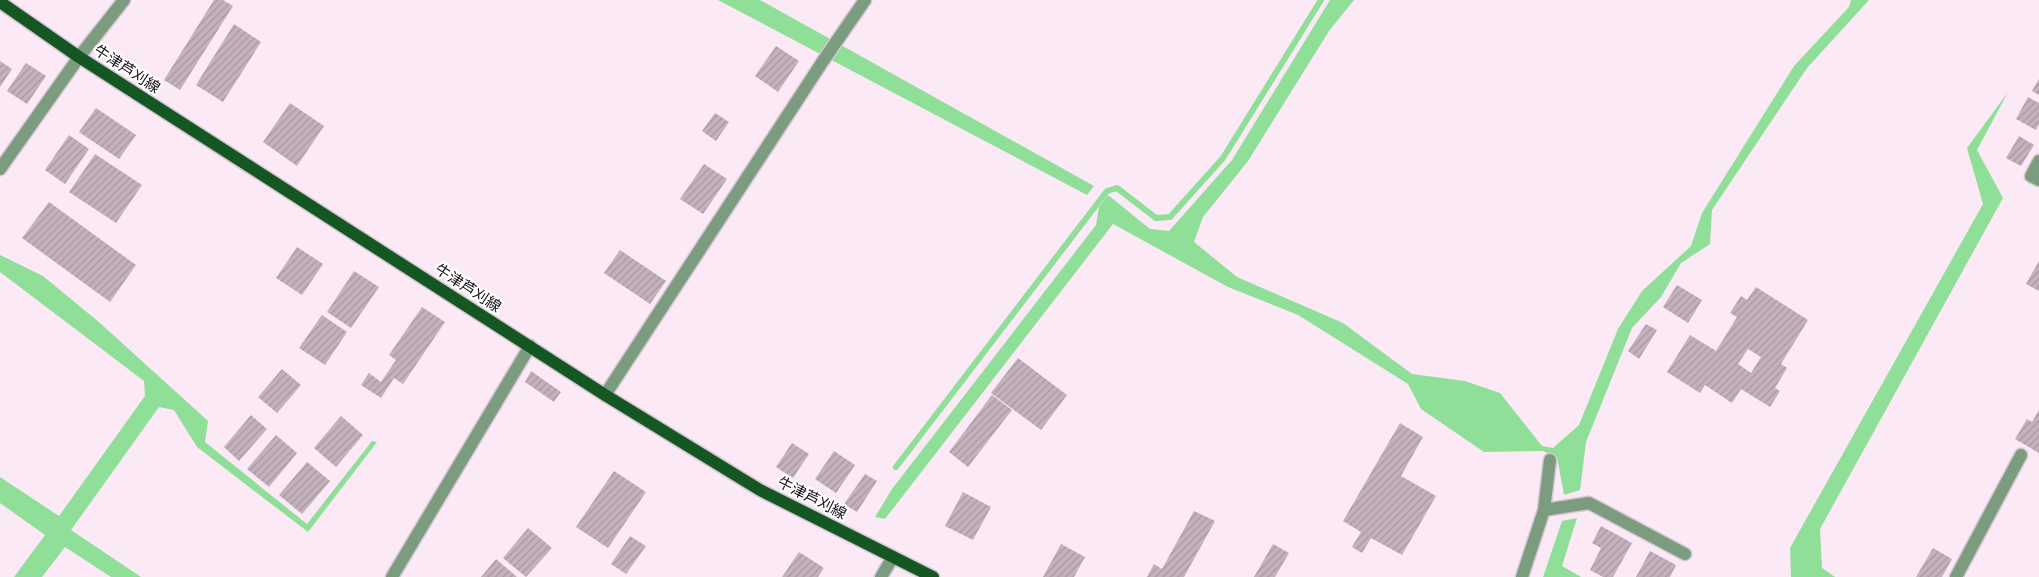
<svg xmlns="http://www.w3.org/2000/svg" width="2039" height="577" viewBox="0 0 2039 577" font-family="Cabin,'Noto Sans JP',sans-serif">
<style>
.water{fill:#90df99}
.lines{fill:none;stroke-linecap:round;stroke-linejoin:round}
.stream{stroke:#90df99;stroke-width:6}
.building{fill:url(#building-hatch);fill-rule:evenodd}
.pedestrian-casing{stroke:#d6c6d2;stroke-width:15}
.minor-casing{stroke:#d6c6d2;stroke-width:15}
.primary-casing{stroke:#d6c6d2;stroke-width:15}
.pedestrian{stroke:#7c9c7f;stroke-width:12}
.minor{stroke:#7c9c7f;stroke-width:12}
.primary{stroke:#145723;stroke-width:12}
.labels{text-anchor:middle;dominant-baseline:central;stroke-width:4.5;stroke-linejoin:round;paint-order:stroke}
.street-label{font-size:15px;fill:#140e12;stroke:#fff}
</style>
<defs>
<pattern id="building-hatch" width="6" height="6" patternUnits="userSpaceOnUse" patternTransform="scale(1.25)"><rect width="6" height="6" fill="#c3b1be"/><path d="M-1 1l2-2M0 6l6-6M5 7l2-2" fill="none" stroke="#a797a2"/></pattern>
</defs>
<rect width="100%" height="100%" fill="#fbe9f6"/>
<path class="water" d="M718,0H760L1094,186L1087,195Z
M1330,0H1354L1329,31L1248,161L1203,217L1194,242L1237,277L1343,323L1412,374L1465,381L1500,393L1542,446L1553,448L1579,425L1618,329L1642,291L1691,246L1702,213L1794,66L1849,7L1851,0H1869L1807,68L1712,210L1710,244L1681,263L1661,297L1632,328L1586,442L1580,490L1564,495L1557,457L1543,451L1484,452L1421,409L1408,384L1298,315L1228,287L1113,224L885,519L875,517L892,489L1096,225L1099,207L1108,195L1150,229L1169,231L1232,160Z
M2008,92L1977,150L2003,198L1820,529L1822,568L1835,577H1791L1790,548L1983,204L1967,148Z
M0,255L43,276L100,323L208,421L205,442L307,524L372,441L377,442L308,532L197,447L174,410L159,407L71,530L141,577H111L65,547L42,577H14L45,535L0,503V477L59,516L145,396L144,381L0,272Z
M1577,518L1562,566L1581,577H1543L1562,521Z"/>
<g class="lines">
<path class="stream" d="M896,467L1107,191L1117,188L1156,218L1170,217L1223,158L1321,0"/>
</g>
<path class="building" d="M214,0H223L233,6L180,90L164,80Z
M234,24L261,42L223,102L196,85Z
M776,46L799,61L778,92L755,76Z
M0,61L12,69L0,87Z
M26,63L46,76L27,104L7,91Z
M2039,79V95L2032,91Z
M2028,97L2039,103V124L2036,130L2016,119Z
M290,103L324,126L297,166L263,142Z
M96,108L136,135L119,159L79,132Z
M715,113L729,122L716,141L702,131Z
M69,135L89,149L65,184L45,170Z
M2019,136L2034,145L2021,166L2006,158Z
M95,154L142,185L116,223L69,192Z
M704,164L727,179L703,214L680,199Z
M49,202L136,265L110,302L22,238Z
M297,247L323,264L302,295L276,278Z
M620,250L666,281L650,304L604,273Z
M2039,261V291L2026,284Z
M354,271L379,287L351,328L327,312Z
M1677,285L1702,300L1688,323L1663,307Z
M1756,287L1808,320L1781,364L1787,368L1775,388L1780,391L1770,407L1741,389L1732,403L1705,385L1700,393L1667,372L1690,335L1716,351L1737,317L1730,313L1741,296L1747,300ZM1748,349L1761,357L1751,373L1738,364Z
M422,307L445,322L403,384L394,378L381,398L361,385L369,373L381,382L396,360L389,355Z
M322,315L347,332L325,365L299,348Z
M1646,324L1657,330L1639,359L1628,351Z
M1018,358L1067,395L1041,430L991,393Z
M282,369L301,385L277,413L258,397Z
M531,371L561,392L554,402L525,382Z
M992,395L1012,410L968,467L949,452Z
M2039,410V453L2015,439L2027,419L2032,422Z
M251,415L267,429L239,461L224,447Z
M341,416L363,435L336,467L314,448Z
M1400,423L1423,437L1401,476L1436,496L1402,555L1371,538L1362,553L1352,547L1361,532L1343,521Z
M276,435L297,453L269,487L247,469Z
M792,443L809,454L793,478L776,467Z
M834,451L855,465L836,493L815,479Z
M307,462L330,481L302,514L279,495Z
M614,471L646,492L608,548L576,527Z
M865,474L877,481L857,512L844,504Z
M963,492L991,507L973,540L945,526Z
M1194,511L1215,521L1184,577H1147L1154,564L1162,569Z
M1601,526L1632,543L1613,577H1603L1590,570L1601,548L1592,543Z
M528,528L552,548L526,577L503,558Z
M630,536L646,546L626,574L611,564Z
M1061,544L1085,557L1074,577H1043Z
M1273,544L1289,553L1275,577H1254Z
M1933,548L1952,559L1942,577H1916Z
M1650,551L1676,565L1670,577H1636Z
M799,552L824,568L818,577H782Z
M496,559L517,577H481Z"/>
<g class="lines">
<defs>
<path id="pedestrian" d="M1956,577L2021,455"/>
<path id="minor" d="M2039,161L2031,176L2039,180
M0,169L79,57L124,0
M605,395L823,61L865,0
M1544,510L1589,503L1685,554
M392,577L530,346
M881,577L893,557
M1522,577L1544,510L1550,460"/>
<path id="primary" d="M0,2L79,57L605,395L760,490L933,577"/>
</defs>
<use href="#pedestrian" class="pedestrian-casing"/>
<use href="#minor" class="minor-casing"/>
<use href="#primary" class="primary-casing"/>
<use href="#pedestrian" class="pedestrian"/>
<use href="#minor" class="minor"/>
<use href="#primary" class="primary"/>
</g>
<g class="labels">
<g class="street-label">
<text transform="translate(127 69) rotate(33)">牛津芦刈線</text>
<text transform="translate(468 288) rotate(33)">牛津芦刈線</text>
<text transform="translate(812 498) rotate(27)">牛津芦刈線</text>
</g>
</g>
</svg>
